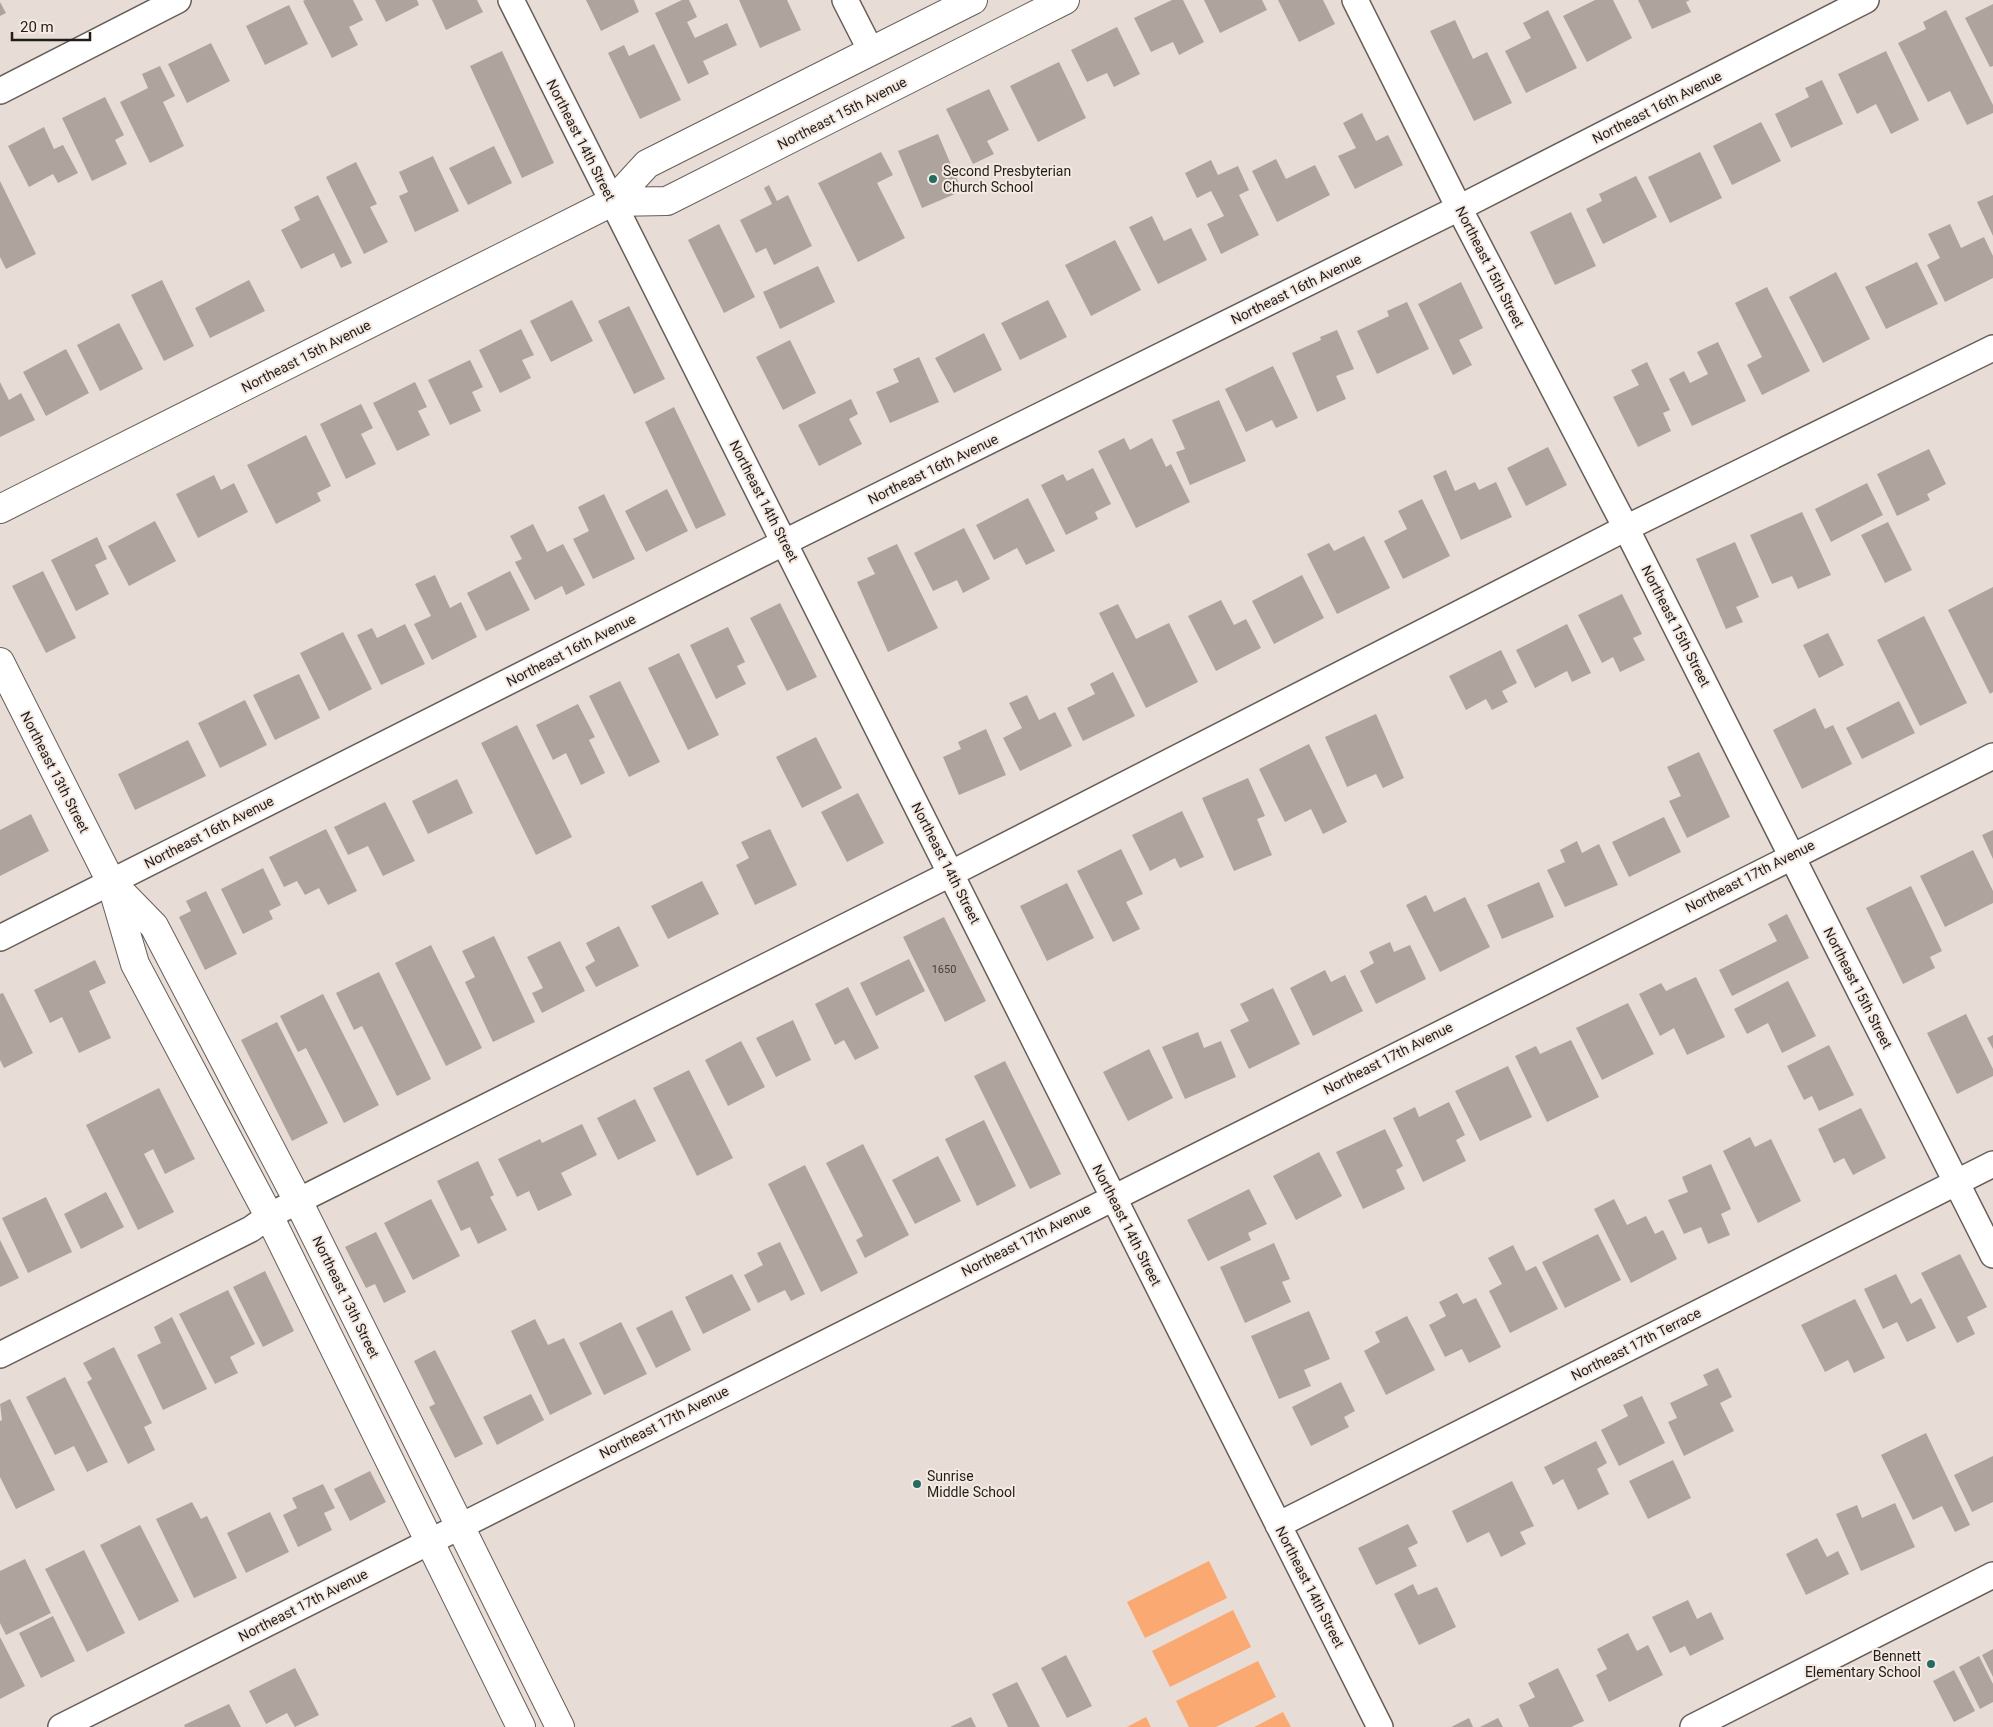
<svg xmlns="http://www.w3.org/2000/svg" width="1993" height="1727" viewBox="0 0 1993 1727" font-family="Roboto,sans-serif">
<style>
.green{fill:#faa973}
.building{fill:#aea39d}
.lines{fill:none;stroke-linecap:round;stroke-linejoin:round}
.minor-casing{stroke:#675e58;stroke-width:28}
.tertiary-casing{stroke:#675e58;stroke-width:30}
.minor{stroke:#fff;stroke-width:25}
.tertiary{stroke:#fff;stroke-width:28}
.poi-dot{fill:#246c62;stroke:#f5eae3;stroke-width:2}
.labels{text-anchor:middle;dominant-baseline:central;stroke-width:4;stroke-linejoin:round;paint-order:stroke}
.number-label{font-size:11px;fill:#443e3b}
.street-label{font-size:14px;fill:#211d1a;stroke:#f5eae3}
.poi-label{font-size:14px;fill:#211d1a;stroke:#f5eae3;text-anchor:start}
</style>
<rect width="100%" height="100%" fill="#e8dcd6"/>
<path class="green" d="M1209,1561L1227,1598L1145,1638L1127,1602Z
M1233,1610L1251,1647L1170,1687L1152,1651Z
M1258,1661L1276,1697L1216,1727H1189L1176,1701Z
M1283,1712L1291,1727H1254Z
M1146,1717L1151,1727H1127Z"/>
<path class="building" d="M305,0H353L363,20L349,27L358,45L332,58L303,1Z
M375,0H417L419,5L386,22Z
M432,0H477L483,12L446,30Z
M586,0H634L639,12L601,31Z
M682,0H689L697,17L687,22L695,38L727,23L737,45L703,61L709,74L688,84L655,13Z
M739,0H787L801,30L760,48Z
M1172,0H1183L1204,42L1179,55L1173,42L1151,52L1134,18Z
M1204,0H1262L1267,10L1220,33Z
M1278,0H1323L1335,24L1299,42Z
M1595,0H1613L1632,38L1587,62L1563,16Z
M1638,0H1690L1686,2L1691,12L1652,29Z
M0,2L6,13L0,16Z
M1993,4V66L1990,67L1965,18Z
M289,5L308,44L265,65L246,26Z
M1548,10L1577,68L1526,93L1505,51L1531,38L1523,23Z
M1946,10L1993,105V113L1967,125L1950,91L1928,102L1898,43L1926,29L1923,22Z
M1455,20L1473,59L1487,52L1512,103L1474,121L1430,31Z
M1117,27L1140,74L1114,87L1107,73L1087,82L1071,50Z
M211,43L230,81L187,103L168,64Z
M654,44L681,100L640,119L608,53L624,45L629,56Z
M502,51L554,163L522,178L470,66Z
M1886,51L1919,120L1891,134L1876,104L1857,114L1838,74Z
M1059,62L1086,118L1038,142L1010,86Z
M160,66L175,96L163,102L184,146L150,163L120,102L148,88L142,74Z
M1822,80L1843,124L1791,148L1775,114L1809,97L1805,88Z
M989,89L1009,130L987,141L994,154L973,164L946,109Z
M105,97L124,135L115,140L127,164L92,181L62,118Z
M1362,113L1376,141L1388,135L1403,165L1355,189L1338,156L1356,148L1343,123Z
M1761,122L1781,161L1732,185L1713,146Z
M44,127L54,149L63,145L78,173L58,183L53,174L29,187L8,146Z
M938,134L962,191L922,208L898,151Z
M494,146L512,183L468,205L449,168Z
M881,152L893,175L877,183L905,238L858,262L818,183Z
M1700,152L1722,198L1670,223L1648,177Z
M433,156L459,211L415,232L399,196L408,192L399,172Z
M1276,159L1286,179L1315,165L1330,195L1277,222L1252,171Z
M1211,160L1218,175L1238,166L1249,190L1239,195L1259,235L1221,254L1207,224L1224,216L1211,191L1197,198L1185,173Z
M356,162L377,204L370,207L388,242L364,254L326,177Z
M1636,176L1657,217L1603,244L1586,209L1602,201L1599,194Z
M0,181L36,254L6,269L0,257Z
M769,185L777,201L788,195L812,246L774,265L766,248L756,253L740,220L772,204L764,188Z
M318,195L352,263L341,268L334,253L301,269L281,230L300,220L294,207Z
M1993,195V236L1977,202Z
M1571,212L1596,266L1555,285L1530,232Z
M1152,216L1164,241L1191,228L1207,260L1158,284L1129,227Z
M719,224L755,297L724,313L688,240Z
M1950,224L1961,248L1984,237L1993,256V278L1945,302L1927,265L1940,258L1928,234Z
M1115,240L1141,290L1091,316L1065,265Z
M1917,262L1938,304L1886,329L1865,287Z
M818,266L835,302L780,329L763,292Z
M1836,272L1870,339L1823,363L1789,297Z
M162,280L194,346L164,361L131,295Z
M249,280L265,311L210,338L195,308Z
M1461,282L1483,328L1459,340L1472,365L1453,375L1418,304Z
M1767,287L1810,371L1762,395L1747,365L1762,357L1735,303Z
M572,300L593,341L551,362L530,321Z
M1048,300L1067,337L1020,360L1001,323Z
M1407,302L1429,349L1377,374L1357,331L1389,316L1387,311Z
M629,306L665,379L634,394L598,321Z
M119,323L143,369L100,391L77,345Z
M521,329L534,355L522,360L531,378L500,393L479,350Z
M1337,330L1354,369L1336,376L1346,399L1317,412L1292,353L1321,340L1320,337Z
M984,333L1002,370L954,393L935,358Z
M790,340L816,393L783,410L756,357Z
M1718,342L1746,401L1692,426L1669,379L1684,371L1690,383L1708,374L1697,352Z
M66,349L89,393L46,416L23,372Z
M919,357L939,402L890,423L876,392L899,382L893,369Z
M470,360L483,387L472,392L481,411L450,425L428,380Z
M1647,362L1670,410L1663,413L1671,431L1638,447L1613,397L1639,385L1631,370Z
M1273,366L1298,418L1276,428L1272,420L1246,432L1225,389Z
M0,382L9,400L21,393L35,420L0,437Z
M415,382L427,407L418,411L430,435L397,451L373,403Z
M851,399L858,414L849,419L862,444L819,466L798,425Z
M1219,400L1246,461L1190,485L1176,452L1185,449L1172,420Z
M361,404L373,428L361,434L376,464L346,479L320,424Z
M674,407L726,515L696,529L645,422Z
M306,435L331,486L317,493L321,501L276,524L247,465Z
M1124,438L1130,450L1152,438L1166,467L1171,464L1190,502L1136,528L1098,451Z
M1548,447L1567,485L1526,506L1507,468Z
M1929,449L1946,484L1927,494L1930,500L1897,516L1877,474Z
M1093,468L1111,504L1095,512L1098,519L1066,535L1041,485L1063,474L1067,481Z
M1446,470L1455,491L1475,482L1479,490L1496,482L1512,517L1461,540L1433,476Z
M214,475L221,490L234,483L248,512L198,538L176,494Z
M1867,483L1883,515L1831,542L1815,509Z
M667,489L688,531L646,552L625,511Z
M604,494L635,559L593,579L573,539L589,531L578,507Z
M1028,498L1055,551L1026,565L1017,548L994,560L976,525Z
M1422,499L1450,556L1403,579L1384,541L1407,529L1398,511Z
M1802,512L1831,575L1798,589L1792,576L1772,584L1750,535Z
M155,521L176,561L129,586L108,546Z
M1888,522L1912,570L1885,583L1861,535Z
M533,524L547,552L563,544L585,585L566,595L562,586L535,600L515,562L522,559L510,536Z
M964,528L990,579L963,593L957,580L933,591L914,553Z
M1364,536L1390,588L1337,614L1307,554L1329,543L1334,551Z
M97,537L107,559L95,565L109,594L76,611L51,560Z
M1735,542L1759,597L1736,607L1743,622L1726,629L1696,559Z
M897,544L938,628L888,652L857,582L875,574L867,558Z
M43,571L76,638L46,653L12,586Z
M510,571L530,610L486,631L467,593Z
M435,575L450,608L461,602L477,637L432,660L414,624L431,616L415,584Z
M1302,575L1324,618L1274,644L1252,601Z
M1993,587V692L1990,694L1948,610Z
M1622,594L1642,634L1633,638L1645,660L1620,672L1613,657L1602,663L1578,615Z
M1221,600L1234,625L1246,619L1261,648L1216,671L1188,616Z
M780,603L817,677L787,691L750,618Z
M1118,604L1136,639L1169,623L1198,682L1146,708L1099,613Z
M1924,616L1967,703L1920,726L1877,640Z
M405,624L425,664L381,685L357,635L372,628L377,638Z
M1567,624L1591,673L1572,682L1567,671L1535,688L1516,650Z
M728,627L745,662L737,666L746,684L716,699L690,645Z
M343,632L372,689L329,711L300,653Z
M1828,633L1844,665L1819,678L1803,645Z
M1501,650L1517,683L1502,691L1508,702L1492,710L1486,699L1466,710L1449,676Z
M679,653L719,735L688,750L648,668Z
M1113,672L1135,716L1083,741L1067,708L1095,694L1090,684Z
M299,674L320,718L275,740L253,695Z
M620,681L660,762L629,777L589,696Z
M1027,695L1039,720L1055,712L1072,746L1020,771L1003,738L1022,728L1009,703Z
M245,700L267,745L220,768L198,723Z
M1899,701L1915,733L1862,759L1846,728Z
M578,704L595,737L589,740L605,773L581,785L566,753L553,760L536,725Z
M1815,708L1825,729L1833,725L1852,764L1802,789L1773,730Z
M1376,714L1404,778L1383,788L1376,774L1347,787L1325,737Z
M517,725L572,837L536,855L481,743Z
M986,729L1006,775L959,795L943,757L961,749L958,742Z
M816,737L842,788L802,808L776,757Z
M188,740L206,776L135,810L118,774Z
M1309,744L1347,822L1323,834L1311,809L1285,822L1259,769Z
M1699,752L1730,817L1687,838L1669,801L1681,796L1667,767Z
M1248,778L1265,816L1257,819L1272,855L1234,871L1202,798Z
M457,779L473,813L428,834L412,801Z
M858,793L884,843L847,862L821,812Z
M385,802L415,861L383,876L368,846L348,855L334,827Z
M1182,811L1204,857L1180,868L1175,858L1150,871L1132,835Z
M31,814L49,851L0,876V830Z
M1664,817L1681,852L1629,877L1612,842Z
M326,829L357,891L328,905L319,888L305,895L297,881L284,887L269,857Z
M770,829L797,885L755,905L736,865L749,858L741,842Z
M1993,830V859L1982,835Z
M1577,841L1582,853L1599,844L1618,885L1565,907L1547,870L1565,862L1560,850Z
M1121,849L1143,894L1126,902L1140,929L1113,942L1077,871Z
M1973,850L1993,891V903L1945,927L1920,876Z
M263,868L281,905L269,911L273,919L243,934L221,889Z
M702,881L719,914L668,939L651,906Z
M1539,882L1554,917L1502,939L1487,905Z
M1067,883L1094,938L1047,961L1020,906Z
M1911,886L1942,951L1930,957L1935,968L1903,984L1866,908Z
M206,891L237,954L205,970L179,917L191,911L186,901Z
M1426,895L1434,912L1465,897L1490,947L1440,972L1406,905Z
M1787,914L1809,958L1732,996L1719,970L1777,941L1768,924Z
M944,917L986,1001L945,1022L903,937Z
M619,926L639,966L596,987L585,967L595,961L586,943Z
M494,936L535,1022L493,1042L465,982L475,977L462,951Z
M560,941L585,991L542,1013L532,993L543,988L527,957Z
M1390,942L1394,952L1410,945L1426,979L1376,1004L1360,971L1374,963L1369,952Z
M431,945L482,1048L446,1066L395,963Z
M909,959L925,991L876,1016L860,983Z
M95,960L106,983L89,991L111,1038L79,1053L62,1017L50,1023L34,990Z
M1325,970L1331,982L1345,975L1363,1011L1313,1036L1290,988Z
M379,972L431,1079L397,1096L362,1026L354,1030L336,993Z
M1696,977L1725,1037L1687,1055L1674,1028L1660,1036L1639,994L1661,983L1666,991Z
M1788,981L1816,1036L1782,1053L1768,1023L1747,1034L1734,1009Z
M848,987L879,1048L855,1060L844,1040L835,1045L815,1004Z
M1273,988L1300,1044L1249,1069L1230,1030L1249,1021L1240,1004Z
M3,993L33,1053L4,1068L0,1060V994Z
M323,994L379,1105L344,1123L306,1048L298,1052L280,1016Z
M1628,1003L1654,1054L1602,1080L1576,1028Z
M1966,1014L1993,1069V1076L1957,1094L1927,1033Z
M793,1020L811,1060L776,1077L756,1038Z
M277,1022L328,1123L292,1141L241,1040Z
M1198,1032L1204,1048L1221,1041L1236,1077L1185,1099L1162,1047Z
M1993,1035V1049L1987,1038Z
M1571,1040L1599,1097L1547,1122L1515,1056L1536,1046L1540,1054Z
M741,1041L765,1087L728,1106L705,1060Z
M1829,1045L1854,1095L1819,1111L1812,1096L1804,1100L1787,1066Z
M1149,1049L1173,1098L1128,1121L1103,1072Z
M1005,1061L1061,1174L1030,1189L974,1076Z
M1508,1066L1532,1117L1480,1141L1455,1091Z
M689,1070L733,1158L697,1176L653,1088Z
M159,1088L195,1159L165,1174L153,1149L144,1154L174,1212L138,1230L86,1125Z
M635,1099L656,1141L618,1160L597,1118Z
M1449,1102L1465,1135L1456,1140L1466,1161L1423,1182L1393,1118L1415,1107L1419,1117Z
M1861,1108L1886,1158L1853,1175L1844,1158L1834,1163L1818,1129Z
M984,1120L1016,1186L977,1206L945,1139Z
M582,1124L597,1155L561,1173L572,1195L538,1211L529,1191L517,1197L498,1159L540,1139L542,1143Z
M1385,1129L1403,1166L1396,1170L1405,1189L1363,1209L1336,1152Z
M1750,1137L1755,1147L1771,1139L1801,1201L1758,1223L1723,1151Z
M863,1144L909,1235L865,1258L856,1240L863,1236L826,1163Z
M1319,1152L1342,1196L1296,1220L1273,1176Z
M938,1156L961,1201L915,1224L892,1180Z
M478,1161L494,1195L490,1197L507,1230L478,1244L470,1227L461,1231L437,1181Z
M1711,1164L1731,1209L1721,1214L1730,1235L1708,1244L1701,1227L1684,1234L1668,1200L1688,1192L1682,1177Z
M805,1165L858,1273L821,1292L768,1184Z
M1249,1189L1267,1224L1248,1233L1251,1240L1208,1261L1187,1220Z
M106,1192L124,1227L81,1249L64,1214Z
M46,1197L72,1252L28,1273L2,1218Z
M431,1199L460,1256L413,1280L384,1223Z
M1614,1199L1627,1225L1646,1216L1655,1234L1663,1230L1677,1259L1631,1283L1594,1209Z
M376,1232L406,1292L384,1303L375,1284L366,1288L345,1247Z
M1598,1234L1621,1280L1565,1308L1542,1262Z
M0,1240L19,1278L0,1287Z
M780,1242L805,1294L791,1301L785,1290L758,1303L744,1275L763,1265L757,1253Z
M1274,1243L1290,1279L1282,1282L1291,1302L1245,1323L1220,1267Z
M1513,1245L1526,1271L1536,1266L1558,1309L1510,1333L1489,1291L1502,1284L1488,1258Z
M1960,1254L1987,1307L1967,1317L1975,1334L1957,1343L1921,1273Z
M265,1271L294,1331L263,1347L233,1287Z
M732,1274L751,1310L703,1334L685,1297Z
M1896,1274L1911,1304L1921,1298L1936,1328L1907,1342L1897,1322L1883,1329L1864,1289Z
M228,1290L255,1344L230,1357L238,1373L215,1384L179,1314Z
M1457,1293L1463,1304L1476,1298L1501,1347L1469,1363L1462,1349L1445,1357L1429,1325L1446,1316L1439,1302Z
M1855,1299L1885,1358L1854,1373L1848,1360L1825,1372L1801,1325Z
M672,1310L691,1350L656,1368L636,1328Z
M1309,1311L1330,1359L1304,1370L1311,1386L1279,1399L1251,1336Z
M1407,1316L1435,1370L1386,1395L1364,1351L1380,1342L1375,1332Z
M172,1317L207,1389L163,1410L137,1355L161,1343L154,1327Z
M535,1319L548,1345L564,1338L592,1394L550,1415L511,1331Z
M621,1322L647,1374L604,1395L579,1343Z
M114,1347L152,1423L144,1427L155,1450L128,1464L87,1382L92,1379L83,1363Z
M435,1350L483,1444L455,1458L429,1407L435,1404L414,1361Z
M1718,1368L1732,1397L1720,1403L1734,1431L1684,1456L1668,1422L1677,1418L1670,1403L1708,1385L1703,1375Z
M65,1377L108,1462L87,1472L74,1446L55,1455L26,1397Z
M1341,1382L1355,1411L1344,1417L1349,1427L1311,1446L1292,1407Z
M531,1394L544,1420L497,1445L483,1417Z
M1642,1396L1665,1443L1619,1466L1601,1430L1628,1416L1623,1405Z
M10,1399L55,1490L16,1509L0,1477V1421L2,1420L0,1404Z
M1926,1433L1970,1525L1955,1532L1942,1506L1913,1520L1881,1455Z
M1596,1441L1607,1463L1597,1469L1609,1494L1578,1510L1563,1479L1553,1485L1544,1467Z
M1993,1456V1502L1972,1512L1954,1475Z
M1673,1460L1691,1498L1648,1519L1629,1481Z
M370,1471L386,1502L350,1521L334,1489Z
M1512,1481L1534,1526L1520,1532L1526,1544L1501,1557L1489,1532L1467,1543L1452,1511Z
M323,1484L335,1508L324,1513L332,1530L298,1547L283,1515L297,1508L292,1498Z
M192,1502L201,1519L207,1516L237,1578L194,1598L156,1519Z
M1895,1503L1915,1547L1861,1571L1836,1514L1857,1505L1862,1518Z
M270,1512L289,1552L246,1573L227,1533Z
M1408,1524L1418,1543L1408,1548L1417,1566L1376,1585L1358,1548Z
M140,1525L179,1601L139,1621L100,1545Z
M1817,1538L1827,1557L1838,1551L1849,1574L1806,1595L1786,1554Z
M84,1550L125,1633L87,1652L45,1569Z
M25,1559L51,1613L6,1635L0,1623V1571Z
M1413,1584L1418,1595L1437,1587L1456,1627L1419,1645L1394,1594Z
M1688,1600L1697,1619L1711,1612L1724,1639L1690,1656L1685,1646L1670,1653L1652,1617Z
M53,1616L75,1661L41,1678L19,1633Z
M1628,1633L1637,1651L1648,1645L1663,1675L1609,1702L1596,1675L1607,1669L1597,1649Z
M0,1637L25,1686L0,1699Z
M1993,1649V1677L1982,1655Z
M1066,1655L1092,1706L1067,1718L1041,1668Z
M1979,1656L1993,1684V1702L1980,1709L1959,1667Z
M295,1668L319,1715L295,1727L287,1713L266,1724L249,1691Z
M1558,1668L1584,1721L1571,1727H1529L1519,1705L1535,1697L1528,1683Z
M1954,1670L1975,1711L1954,1722L1933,1681Z
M1017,1682L1040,1727H1008L992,1694Z
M229,1704L241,1727H185L184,1725Z
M971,1717L976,1727H950Z
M1469,1718L1473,1727H1451Z
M1498,1718L1503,1727H1480Z"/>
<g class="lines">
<defs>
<path id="minor" d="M511,0L1380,1727
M845,0L871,51
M1355,0L1459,208L1626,528L1993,1255
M0,91L178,0
M0,938L785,542L1459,208L1866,0
M0,1355L251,1229L269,1216L298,1201L952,873L1626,528L1993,348
M1278,1525L1993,1164
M61,1727L1993,756
M1693,1727L1993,1575"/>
<path id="tertiary" d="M612,202L667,201L1065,0
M0,509L612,202L647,164L973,0
M0,662L111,882L135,964L269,1216L521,1727
M114,885L154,926L298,1201L560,1727"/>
</defs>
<use href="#minor" class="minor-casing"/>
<use href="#tertiary" class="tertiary-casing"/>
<use href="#minor" class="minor"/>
<use href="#tertiary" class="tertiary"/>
</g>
<g class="poi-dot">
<circle cx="933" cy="179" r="5"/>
<circle cx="917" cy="1484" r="5"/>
<circle cx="1931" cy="1664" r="5"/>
</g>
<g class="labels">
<g class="number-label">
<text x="944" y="969">1650</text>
</g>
<g class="street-label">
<text transform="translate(1657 107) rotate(-27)">Northeast 16th Avenue</text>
<text transform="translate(842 113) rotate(-27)">Northeast 15th Avenue</text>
<text transform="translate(581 140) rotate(63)">Northeast 14th Street</text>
<text transform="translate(1490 267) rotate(63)">Northeast 15th Street</text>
<text transform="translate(1296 289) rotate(-26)">Northeast 16th Avenue</text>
<text transform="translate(306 356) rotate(-27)">Northeast 15th Avenue</text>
<text transform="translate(933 469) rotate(-26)">Northeast 16th Avenue</text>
<text transform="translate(764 501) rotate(63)">Northeast 14th Street</text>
<text transform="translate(1676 626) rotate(63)">Northeast 15th Street</text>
<text transform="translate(571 650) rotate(-27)">Northeast 16th Avenue</text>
<text transform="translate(55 772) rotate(63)">Northeast 13th Street</text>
<text transform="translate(209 832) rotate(-27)">Northeast 16th Avenue</text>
<text transform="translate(946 863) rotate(63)">Northeast 14th Street</text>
<text transform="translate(1750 876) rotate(-27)">Northeast 17th Avenue</text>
<text transform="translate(1858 988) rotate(63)">Northeast 15th Street</text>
<text transform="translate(1388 1058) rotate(-27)">Northeast 17th Avenue</text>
<text transform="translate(1127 1225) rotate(63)">Northeast 14th Street</text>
<text transform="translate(1026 1240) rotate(-27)">Northeast 17th Avenue</text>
<text transform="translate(346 1297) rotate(64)">Northeast 13th Street</text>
<text transform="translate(1636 1344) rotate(-27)">Northeast 17th Terrace</text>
<text transform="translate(664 1422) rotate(-27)">Northeast 17th Avenue</text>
<text transform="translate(1310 1587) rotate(63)">Northeast 14th Street</text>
<text transform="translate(303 1605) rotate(-27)">Northeast 17th Avenue</text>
</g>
<g class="poi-label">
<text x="943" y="171">Second Presbyterian<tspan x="943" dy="16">Church School</tspan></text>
<text x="927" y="1476">Sunrise<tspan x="927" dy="16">Middle School</tspan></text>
<text x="1921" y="1656" text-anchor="end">Bennett<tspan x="1921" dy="16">Elementary School</tspan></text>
</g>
</g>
<path d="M12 32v8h78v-8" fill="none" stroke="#211d1a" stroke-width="2.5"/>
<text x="20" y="32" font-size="15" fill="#211d1a" stroke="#f5eae3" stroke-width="4" paint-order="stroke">20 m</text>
</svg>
